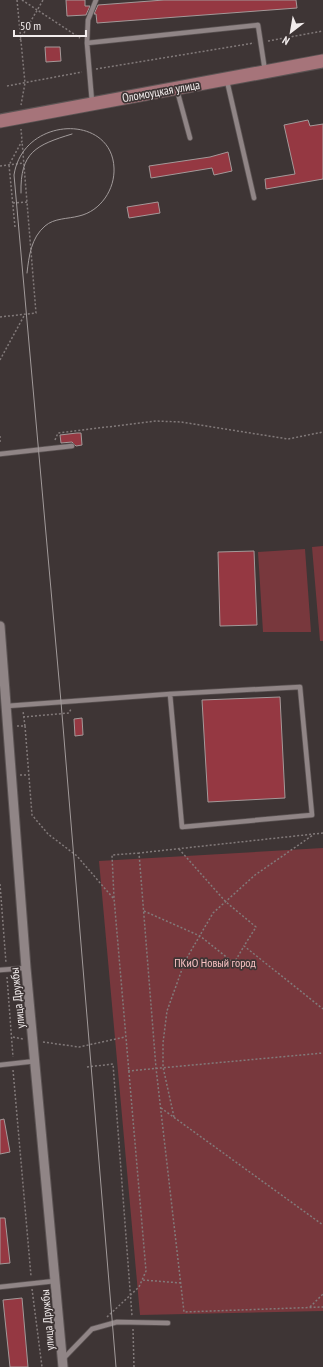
<svg xmlns="http://www.w3.org/2000/svg" width="323" height="1367" viewBox="0 0 323 1367" font-family="'PT Sans Narrow',sans-serif">
<style>
.green{fill:#78383d}
.building{fill:#953842;stroke:#a49999}
.lines{fill:none;stroke-linecap:round;stroke-linejoin:round}
.lane-casing{stroke:#5b5353;stroke-width:6}
.street-casing{stroke:#5b5353;stroke-width:11}
.secondary-casing{stroke:#5b5353;stroke-width:15}
.path{stroke:#827a7a;stroke-width:1.5;stroke-dasharray:2 2;stroke-linecap:butt}
.lane{stroke:#908586;stroke-width:4.5}
.street{stroke:#908586;stroke-width:9}
.secondary{stroke:#a6747a;stroke-width:13}
.tram{stroke:#a19a9a;stroke-width:1}
.labels{text-anchor:middle;dominant-baseline:central;stroke-width:3.5;stroke-linejoin:round;paint-order:stroke}
.street-label{font-size:12px;fill:#f3eded;stroke:#3e3535}
.park-label{font-size:12px;fill:#f7c1c2;stroke:#3e3535}
</style>
<rect width="100%" height="100%" fill="#3e3535"/>
<path class="green" d="M323,546V641H320L312,547Z
M305,549L311,632H263L258,552Z
M323,848V1311L140,1315L99,861Z"/>
<path class="building" d="M66,0H85V6H90L86,15L67,16Z
M164,0H296L297,8L97,23L96,14H94L98,5Z
M45,47H60L61,61L46,62Z
M308,120L310,126L323,124V179L266,189L265,179L295,174L284,125Z
M228,152L232,171L214,175L212,168L151,178L149,166L210,157Z
M158,202L160,213L129,218L127,207Z
M77,433H81L82,445L76,446L72,442L61,443L60,435Z
M254,551L257,625L220,626L218,552Z
M280,697L285,798L208,802L202,700Z
M82,718L83,735L75,736L74,719Z
M4,1119L10,1152L0,1154V1120Z
M0,1218H5L10,1263L0,1264Z
M22,1298L28,1367H10L3,1300Z"/>
<g class="lines">
<defs>
<path id="lane" d="M87,43L258,25L265,71
M227,81L254,198
M177,90L190,138
M92,102L87,43L88,20L96,0
M0,454L72,446
M7,706L170,694L182,827L312,815L300,687L170,694
M0,970L26,968
M0,1065L36,1061
M0,1287L55,1281
M63,1359L92,1329L117,1322L168,1323"/>
<path id="street" d="M0,626L26,968L63,1367"/>
<path id="secondary" d="M0,121L323,61"/>
</defs>
<use href="#lane" class="lane-casing"/>
<use href="#street" class="street-casing"/>
<use href="#secondary" class="secondary-casing"/>
<path class="path" d="M17,0L25,83L21,105
M22,0L80,38
M20,40L43,0
M268,41L323,31
M96,69L254,43
M7,86L82,72
M0,166L24,163
M13,203L27,202
M15,227L9,165L22,141L21,129
M0,317L36,313L22,141
M0,360L25,314
M0,436V442
M55,440L58,433L156,421L181,422L288,439L323,432
M23,717L69,713L71,709
M17,726H25L23,711
M25,726L32,815L48,834L77,856L113,898
M20,775H28
M323,833L139,853L156,1068L184,1312L323,1307
M179,849L226,902L256,927L244,946L323,1009
M0,884L6,963
M144,911L200,936L234,963L244,946
M7,977L13,1057
M13,1037L23,1039
M43,1042L79,1047L125,1037
M87,1067L113,1064L132,1316
M13,1070L31,1276
M128,1071L323,1053
M161,1108L323,1225
M174,1117L163,1067V1043L167,1011L185,961L213,913L255,875L313,835
M143,1280L181,1283
M32,1289L42,1367
M310,1307L323,1294
M107,1317L139,1287L146,1271L114,898L112,855L139,853
M133,1329L134,1367"/>
<use href="#lane" class="lane"/>
<use href="#street" class="street"/>
<use href="#secondary" class="secondary"/>
<path class="tram" d="M21,193C20,152 36,145 72,134
M27,273C29,256 31,238 45,226C54,218 68,219 79,216C101,211 115,189 114,168C112,113 23,116 14,175L61,702L116,1367"/>
</g>
<g class="labels">
<g class="street-label">
<text transform="translate(161 91) rotate(-10)">Оломоуцкая улица</text>
<text transform="translate(17 998) rotate(-96)">улица Дружбы</text>
<text transform="translate(47 1320) rotate(-95)">улица Дружбы</text>
</g>
<g class="park-label">
<text x="215" y="962">ПКиО Новый город</text>
</g>
</g>
<g transform="translate(291 32) rotate(211)" stroke="#3e3535" stroke-width="3" paint-order="stroke">
<path d="M0-3L7 15L0 10L-7 15Z" fill="#f3eded"/>
<text y="-6" font-size="11" font-weight="bold" text-anchor="middle" fill="#f3eded">N</text>
</g>
<path d="M14 30v6h72v-6" fill="none" stroke="#f3eded" stroke-width="2"/>
<text x="20" y="30" font-size="12" fill="#f3eded" stroke="#3e3535" stroke-width="3" paint-order="stroke">50 m</text>
</svg>
